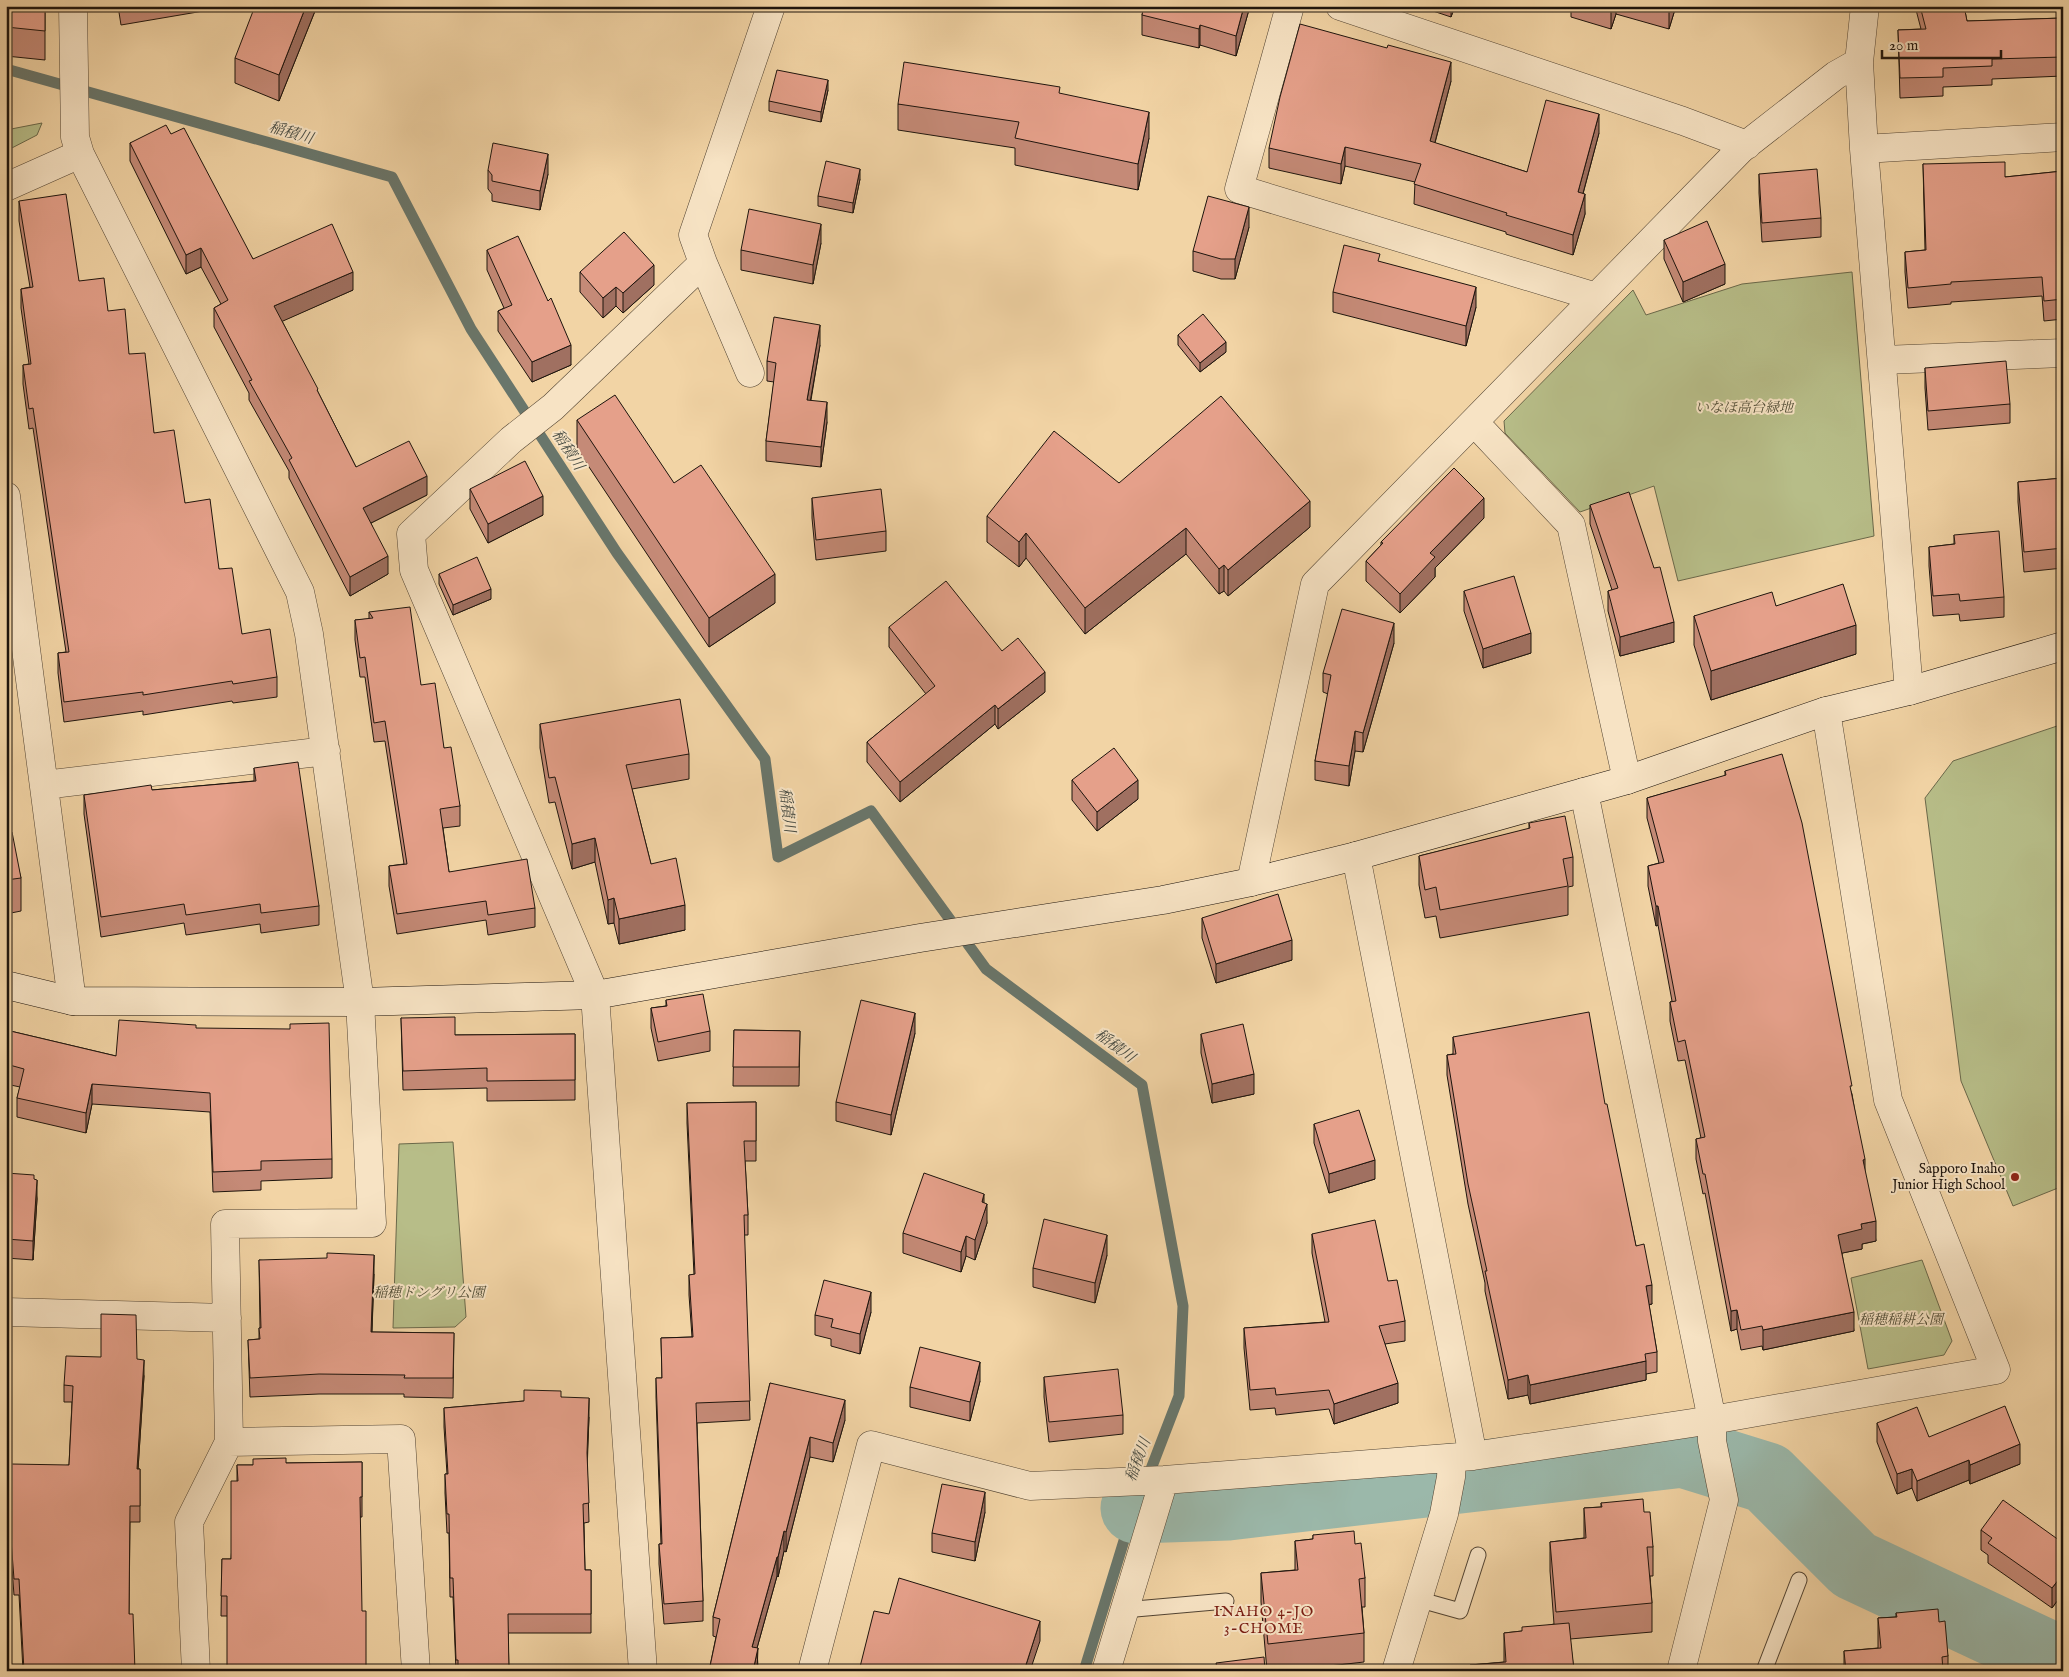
<svg xmlns="http://www.w3.org/2000/svg" width="2069" height="1677" viewBox="0 0 2069 1677" font-family="'IM FELL English','Noto Serif JP',serif">
<style>
.green{fill:#b7bd88;stroke:#6a684a}
.lines{fill:none;stroke-linecap:round;stroke-linejoin:round}
.stream{stroke:#69766b;stroke-width:11}
.river{stroke:#9bb8aa;stroke-width:71}
.lane-casing{stroke:#524433;stroke-width:17}
.street-casing{stroke:#524433;stroke-width:29}
.secondary-casing{stroke:#1d140d;stroke-width:29}
.lane{stroke:#f7e3c4;stroke-width:15}
.street{stroke:#f7e3c4;stroke-width:28}
.secondary{stroke:#f7e3c4;stroke-width:28}
.wall{fill:#c58a77;stroke:#1d140d}
.shaded-wall{fill:#a07061;stroke:#1d140d}
.building{fill:#e5a08a;stroke:#1d140d}
.poi-dot{fill:#8f2418;stroke:#f7e3c4;stroke-width:2}
.labels{text-anchor:middle;dominant-baseline:central;stroke-width:4;stroke-linejoin:round;paint-order:stroke}
.park-label{font-size:14px;font-style:italic;fill:#534f38;stroke:#f7e3c4}
.poi-label{font-size:14px;fill:#1d140d;stroke:#f7e3c4;text-anchor:end}
.water-label{font-size:15px;font-style:italic;fill:#494d44;stroke:#f7e3c4}
.neighbourhood-label{font-size:15px;letter-spacing:1px;fill:#7a1f14;stroke:#f7e3c4}
</style>
<rect width="100%" height="100%" fill="#f2d4a5"/>
<filter id="stains"><feTurbulence type="fractalNoise" baseFrequency=".004" numOctaves="4"/><feColorMatrix values="0 0 0 0 .2 0 0 0 0 .09 0 0 0 0 .02 0 0 0 .5 -.17"/></filter>
<radialGradient id="worn" r=".72"><stop offset=".6" stop-color="#630" stop-opacity="0"/><stop offset="1" stop-color="#630" stop-opacity=".3"/></radialGradient>
<path class="green" d="M42,123L37,135L6,151V130Z
M1852,272L1874,536L1678,581L1654,486L1580,512L1505,433L1504,421L1633,290L1646,315L1742,284Z
M2063,724V1186L2013,1206L1961,1081L1925,798L1953,761Z
M453,1142L466,1317L455,1327L393,1328L399,1144Z
M1922,1260L1952,1341L1944,1355L1868,1369L1851,1278Z"/>
<g class="lines">
<path class="stream" d="M6,69L392,177L471,329L617,553L765,759L778,857L871,811L986,969L1142,1085L1183,1306L1179,1396L1126,1534L1084,1671"/>
<path class="river" d="M1136,1508L1228,1505L1683,1452L1767,1478L1854,1565L2063,1663"/>
<defs>
<path id="lane" d="M1417,1599L1460,1611L1478,1555
M1124,1610L1226,1601
M1764,1671L1799,1580"/>
<path id="street" d="M73,6L75,137L80,154L300,592L309,634L360,1002L372,1223L225,1224L229,1442L189,1522L196,1671
M1290,6L1239,189L1596,297
M1340,6L1683,121L1747,145
M1865,6L1859,62L1864,149L1909,691
M1864,149L2063,137
M6,187L80,154
M703,263L750,373
M1883,360L2063,353
M1474,422L1571,525L1627,780
M6,496L72,1001
M44,785L326,751
M1584,792L1712,1420V1441L1724,1500L1681,1671
M1356,856L1473,1456
M1251,882L1315,584L1741,149L1836,75L1859,62
M6,1312L227,1318
M229,1442L401,1439L416,1671
M643,1671L595,995L414,570L411,534L511,440L553,407L703,263L693,235L771,6
M812,1671L871,1445L1030,1486L1164,1480L1473,1456L1712,1420L1996,1370L1888,1100L1826,711
M1106,1671L1164,1480
M1396,1671L1444,1514L1451,1477L1452,1458"/>
<path id="secondary" d="M6,985L72,1001L360,1002L595,995L920,938L1163,900L1251,882L1356,856L1627,780L1826,711L1909,691L2063,646"/>
</defs>
<use href="#lane" class="lane-casing"/>
<use href="#street" class="street-casing"/>
<use href="#secondary" class="secondary-casing"/>
<use href="#lane" class="lane"/>
<use href="#street" class="street"/>
<use href="#secondary" class="secondary"/>
</g>
<path class="wall" d="M6,6H45V60L6,56Z
M118,6H233L121,25Z
M317,6L279,101L235,83V58Z
M1144,6H1250L1236,56L1200,45L1199,48L1142,35V15Z
M1418,6H1455L1451,17Z
M1566,6H1676L1669,29L1616,14L1611,29L1571,17V8Z
M1915,6H1964L1967,21L2063,18V76L1992,79V85L1943,87V96L1900,98L1898,30L1921,29Z
M1451,81L1435,143L1527,172L1599,133L1583,194L1585,214L1573,255L1506,234V232L1414,204L1415,182L1345,166L1341,184L1269,168V148Z
M828,90L821,122L769,111V101Z
M1060,94L1149,138L1138,190L1015,165V148L898,130V104Z
M171,134L253,259L353,290L282,321L356,467L427,495L371,523L388,574L350,596L289,478V471L249,400V393L214,327V308L221,304L201,267L186,274L130,161V143Z
M1923,164L2005,177L2063,171V319L2044,321L2042,296L1951,302V304L1908,308L1905,272V252L1925,250Z
M488,170L548,174L540,210L492,201V194L488,189Z
M1759,174L1821,218V237L1762,242L1759,193Z
M860,179L853,213L818,206V196Z
M19,201L79,281L108,311L129,354L154,433L185,503L219,569L242,634L277,677V697L233,703L232,701L143,715V711L64,722L58,673V653L66,652L33,428L29,429L23,384V365L29,364L21,308V289L30,287L19,221Z
M1249,227L1235,279H1221L1193,271V251Z
M1664,240L1725,284L1683,302L1664,259Z
M821,243L813,284L741,270V250Z
M487,250L548,301L571,365L532,382L498,331V311L504,308L487,270Z
M1380,262L1476,307L1466,346L1333,312V292Z
M580,272L654,285L623,313L616,306L603,318L580,292Z
M1178,335L1226,352L1200,372L1178,345Z
M820,345L811,400L827,422L821,467L766,461V441L774,382L767,381V361Z
M1925,368L2010,404V423L1928,430L1925,388Z
M2059,385H2063V461L2059,405Z
M577,420L674,483L775,603L709,647L577,449Z
M2063,478V568L2024,572L2018,502V482Z
M1119,483L1310,527L1228,596L1224,591L1219,594L1186,554L1085,634L1026,558L1019,567L987,542V516Z
M470,489L543,515L488,543L470,509Z
M812,498L886,531V551L816,560L812,518Z
M1590,505L1654,568L1674,642L1620,656L1608,611V591L1612,590L1590,524Z
M1484,518L1435,568V577L1400,613L1366,581V561L1381,545V542Z
M1954,535L2004,597V617L1960,621L1959,614L1933,616L1929,566V547L1954,544Z
M439,574L491,599L453,615L439,584Z
M1464,591L1531,653L1483,668L1464,611Z
M1776,606L1856,654L1711,700L1694,645V616Z
M369,612L421,685L444,748L460,806V826L443,828L449,872L535,908V927L488,935L486,920L397,934L389,886V866L404,864L385,741L374,742L365,677H360L355,640V620L369,619Z
M889,627L1002,651L1045,692L998,729L995,724L900,802L867,762V742L926,694L889,647Z
M1394,643L1363,752L1355,751L1349,786L1315,780V761L1328,694L1323,692V673Z
M540,724L689,754V779L632,789L651,864L685,930L619,944L614,923L608,924L595,862L572,869L555,802L549,803L540,748Z
M254,768L319,906V925L261,933L260,924L186,935L184,923L101,937L84,814V795L152,790L254,781Z
M1725,771L1852,1094L1876,1241L1862,1244V1249L1842,1253L1854,1331L1763,1350L1762,1346L1741,1350L1737,1329L1731,1331L1705,1193L1703,1194L1696,1159V1139L1701,1138L1685,1060L1678,1061L1670,1021V1002L1672,1001L1658,925L1656,926L1648,886V866L1659,863L1647,818V798L1725,776Z
M1072,780L1138,799L1097,831L1072,800Z
M6,818L9,832L21,878V911L6,914Z
M1529,823L1573,857V886L1568,887V915L1440,938L1436,916L1425,918L1419,885V856L1529,829Z
M1202,918L1292,960L1216,983L1202,938Z
M666,1000L710,1031V1051L658,1061L651,1028V1008L666,1006Z
M401,1018L455,1035L575,1034V1100L487,1101V1088L403,1090Z
M196,1028L332,1159V1178L261,1181V1190L213,1192L210,1112L92,1104L86,1133L17,1117V1098L20,1087L6,1084V1030L116,1056Z
M734,1030L800,1031L799,1086H733Z
M915,1033L891,1135L836,1121V1102Z
M1201,1034L1254,1094L1212,1103L1201,1053Z
M1453,1037L1605,1104L1636,1246L1652,1304L1649,1305L1657,1352V1372L1646,1374V1380L1530,1404L1528,1395L1508,1399L1485,1291V1283L1468,1204L1447,1075V1055L1453,1054Z
M756,1102V1161H745L748,1215V1235H744L750,1420L697,1423L703,1601V1621L664,1624L659,1564V1544H661L656,1397V1378H662L661,1338L692,1337L689,1295V1275H694L687,1123V1103Z
M1314,1124L1375,1179L1329,1193L1314,1143Z
M6,1173L34,1179L37,1199L33,1260L6,1258Z
M984,1203L987,1223L975,1260L966,1256L961,1272L903,1253V1233Z
M1312,1234L1388,1281L1405,1321V1341L1385,1344L1398,1403L1334,1424L1329,1409L1276,1415L1275,1408L1250,1410L1244,1348V1328L1325,1322L1312,1253Z
M1107,1255L1095,1303L1033,1287V1268Z
M259,1260L374,1274L372,1332L454,1333L453,1398L404,1397V1394H319L250,1397L248,1340L259,1339V1328H260Z
M871,1312L860,1354L831,1346V1339L815,1335V1315Z
M137,1359L144,1376L138,1469H140V1522H130L129,1614L135,1671H23L19,1595H14L6,1490V1474L69,1465L72,1402H64V1385Z
M1044,1377L1123,1415V1434L1049,1442L1044,1397Z
M980,1381L970,1421L910,1407V1387Z
M770,1383L845,1420L833,1462L810,1457L786,1552L784,1551L778,1577L777,1576L757,1648L758,1668L757,1671H709L716,1637L713,1636V1617Z
M561,1397L589,1417L587,1460L589,1522L584,1523L585,1570H591V1633H508L509,1671H456L453,1597H450L449,1533H447L445,1493V1474H447L444,1427V1408L524,1401Z
M1877,1423L1929,1437L2020,1464L1970,1484L1969,1480L1917,1501L1912,1488L1897,1494L1877,1442Z
M362,1462V1517H360L227,1616H221L222,1559H231L237,1481V1465H253L286,1463Z
M1601,1503L1644,1512L1653,1547V1576H1650L1652,1603V1632L1570,1639L1574,1671H1470V1665L1504,1662V1633L1522,1631L1554,1624L1550,1571V1542L1584,1538V1508L1601,1507Z
M985,1512L975,1561L932,1552V1533Z
M1981,1530L2063,1543V1593L2052,1608L1988,1563V1555L1981,1550Z
M1313,1535L1355,1544L1365,1578V1607H1362L1364,1633V1662L1285,1671H1267L1261,1602V1573L1295,1570V1541L1313,1539Z
M1896,1613L1939,1622L1948,1656V1671H1844V1651L1878,1648V1618L1896,1617Z"/>
<path class="shaded-wall" d="M306,6H317L279,101V75Z
M1244,6H1250L1236,56V36Z
M1451,6H1455L1451,17Z
M1612,6H1616V14L1611,29V9Z
M1670,6H1676L1669,29V10Z
M1200,25V45L1199,48V29Z
M1451,62V81L1430,161V141Z
M828,80V90L821,122V112Z
M1149,112V138L1138,190V164Z
M1599,114V133L1578,212V192Z
M1345,147V166L1341,184V164Z
M548,154V174L540,210V191Z
M860,169V179L853,213V203Z
M1585,194V214L1573,255V235Z
M1249,207V227L1235,279V259Z
M821,224V243L813,284V265Z
M201,248V267L186,274V255Z
M1725,264V284L1683,302V282Z
M654,265V285L623,313V293Z
M353,272V290L274,325V306Z
M616,287V306L603,318V298Z
M1476,287V307L1466,346V326Z
M820,325V345L807,420V400Z
M1226,342V352L1200,372V363Z
M571,345V365L532,382V362Z
M827,402V422L821,467V447Z
M427,476V495L363,527V508Z
M543,496V515L488,543V524Z
M1484,498V518L1435,568V577L1400,613V594L1430,553Z
M1310,501V527L1228,596V570Z
M1186,528V554L1085,634V608Z
M1026,533V558L1019,567V542Z
M388,556V574L350,596V577Z
M1224,565V591L1219,594V569Z
M775,574V603L709,647V618Z
M491,589V599L453,615V605Z
M1674,622V642L1620,656V637Z
M1394,623V643L1363,752V733Z
M1856,625V654L1711,700V671Z
M1531,633V653L1483,668V649Z
M1045,672V692L998,729V709Z
M995,705V724L900,802V782Z
M1355,731V751L1349,786V766Z
M1138,780V799L1097,831V812Z
M595,838V862L572,869V844Z
M614,898V923L608,924V900Z
M685,905V930L619,944V919Z
M1656,906H1658V925L1656,926Z
M1292,940V960L1216,983V964Z
M915,1013V1033L891,1135V1115Z
M1254,1074V1094L1212,1103V1084Z
M92,1084V1104L86,1133V1113Z
M1865,1159V1179L1863,1160Z
M1375,1160V1179L1329,1193V1174Z
M37,1180V1199L33,1260V1241Z
M984,1194V1213L987,1204V1223L975,1260V1240L982,1202Z
M1876,1221V1241L1862,1244V1249L1838,1254V1235L1861,1224Z
M1107,1235V1255L1095,1303V1283Z
M966,1236V1256L961,1272V1252Z
M374,1255V1274L371,1352V1332Z
M1652,1285V1304L1646,1305V1286Z
M871,1292V1312L860,1354V1334Z
M1737,1310V1329L1731,1331V1311Z
M1854,1312V1331L1763,1350V1330Z
M144,1360V1376L137,1485V1469Z
M1646,1361V1380L1530,1404V1385Z
M980,1362V1381L970,1421V1402Z
M1528,1375V1395L1508,1399V1380Z
M1398,1383V1403L1334,1424V1404Z
M589,1398V1417L587,1472V1453Z
M845,1400V1420L833,1462V1443Z
M810,1437V1457L786,1552V1532Z
M2020,1444V1464L1970,1484V1465Z
M1969,1460V1480L1917,1501V1481Z
M1912,1469V1488L1897,1494V1474Z
M985,1492V1512L975,1561V1542Z
M784,1531V1551L778,1577V1557Z
M777,1557V1576L752,1666V1647Z
M2063,1574V1593L2052,1608V1588Z
M1040,1621V1641L1030,1671H1024Z
M758,1648L757,1671H753Z"/>
<path class="building" d="M6,6H45V31L6,27Z
M255,6H306L279,75L235,58Z
M1144,6H1244L1236,36L1200,25L1199,29L1142,15Z
M1600,6H1612L1611,9Z
M1657,6H1670L1669,10Z
M1920,6H1964L1967,21L2063,18V57L1992,59V66L1943,68V77L1900,78L1898,30L1926,29Z
M1300,24L1387,48L1388,45L1451,62L1430,141L1527,172L1546,100L1599,114L1578,192L1585,194L1573,235L1506,215L1507,213L1414,184L1421,164L1345,147L1341,164L1269,148L1280,97Z
M904,62L1060,87L1059,93L1149,112L1138,164L1015,138L1019,122L898,104Z
M777,70L828,80L821,112L769,101Z
M166,125L171,134L184,128L253,259L332,224L353,272L274,306L318,389L317,390L356,467L409,441L427,476L363,508L388,556L350,577L289,460L292,458L249,381L252,380L214,308L228,300L201,248L186,255L130,143Z
M493,143L548,154L540,191L492,181V175L488,170Z
M826,161L860,169L853,203L818,196Z
M2005,162V177L2063,171V299L2044,301L2042,277L1951,282V284L1908,288L1905,252L1926,250L1923,164Z
M1817,169L1821,218L1762,223L1759,174Z
M66,194L79,281L104,278L108,311L125,309L129,354L145,353L154,433L174,430L185,503L210,499L219,569L232,568L242,634L270,629L277,677L233,684L232,681L143,695V692L64,702L58,653L69,652L33,408L29,409L23,365L31,364L21,289L33,287L19,201Z
M1208,196L1249,207L1235,259H1221L1193,251Z
M749,209L821,224L813,265L741,250Z
M1707,221L1725,264L1683,282L1664,240Z
M624,232L654,265L623,293L616,287L603,298L580,272Z
M518,236L548,301L551,298L571,345L532,362L498,311L512,305L487,250Z
M1344,245L1380,254L1378,261L1476,287L1466,326L1333,292Z
M1203,314L1226,342L1200,363L1178,335Z
M774,317L820,325L807,400L827,402L821,447L766,441L776,363L767,361Z
M2006,361L2010,404L1928,411L1925,368Z
M2059,385H2063V441Z
M615,395L674,483L701,465L775,574L709,618L577,420Z
M1221,396L1310,501L1228,570L1224,565L1219,569L1186,528L1085,608L1026,533L1019,542L987,516L1054,431L1119,483Z
M525,461L543,496L488,524L470,489Z
M1454,468L1484,498L1430,553L1435,557L1400,594L1366,561L1383,543L1381,542Z
M2063,478V548L2024,552L2018,482Z
M881,489L886,531L816,540L812,498Z
M1629,492L1654,568L1660,567L1674,622L1620,637L1608,591L1618,588L1590,505Z
M1999,531L2004,597L1960,601L1959,594L1933,596L1929,547L1955,544L1954,535Z
M477,557L491,589L453,605L439,574Z
M1514,576L1531,633L1483,649L1464,591Z
M946,581L1002,651L1018,638L1045,672L998,709L995,705L900,782L867,742L935,686L889,627Z
M1843,584L1856,625L1711,671L1694,616L1772,592L1776,606Z
M410,607L421,685L435,683L444,748L451,747L460,806L440,809L449,872L527,859L535,908L488,915L486,901L397,914L389,866L407,864L385,721L374,723L365,657L360,658L355,620L373,618L369,612Z
M1342,609L1394,623L1363,733L1355,731L1349,766L1315,761L1331,675L1323,673Z
M680,699L689,754L626,765L651,864L676,858L685,905L619,919L614,898L608,900L595,838L572,844L555,777L549,778L540,724Z
M1114,748L1138,780L1097,812L1072,780Z
M1782,754L1802,823L1852,1086H1850L1865,1159L1863,1160L1876,1221L1861,1224L1862,1229L1838,1235L1854,1312L1763,1330L1762,1326L1741,1330L1737,1310L1731,1311L1705,1174H1703L1696,1139L1705,1137L1685,1040L1678,1042L1670,1002L1676,1001L1658,906H1656L1648,866L1664,862L1647,798L1726,775L1725,771Z
M298,762L319,906L261,913L260,904L186,915L184,904L101,917L84,795L151,785L152,790L256,781L254,768Z
M1565,816L1573,857L1563,859L1568,886L1440,910L1436,887L1425,890L1419,856L1530,828L1529,823Z
M6,818L9,832H12L21,878L6,880Z
M1278,894L1292,940L1216,964L1202,918Z
M703,994L710,1031L658,1042L651,1008L667,1006L666,1000Z
M861,1000L915,1013L891,1115L836,1102Z
M1589,1012L1605,1104H1607L1636,1246L1644,1244L1652,1285L1646,1286L1657,1352L1645,1354L1646,1361L1530,1385L1528,1375L1508,1380L1485,1271H1487L1468,1184L1447,1055L1456,1054L1453,1037Z
M455,1017V1035L575,1034V1080L487,1081V1068L403,1071L401,1018Z
M119,1020L196,1025V1028L290,1029V1024L329,1023L332,1159L261,1161V1170L213,1172L210,1093L92,1084L86,1113L17,1098L24,1069L6,1064V1030L116,1056Z
M1243,1024L1254,1074L1212,1084L1201,1034Z
M734,1030L800,1031L799,1067H733Z
M756,1102V1141H744L748,1215H744L750,1401L696,1403L703,1601L664,1604L659,1544H662L656,1378H662L661,1338L693,1337L689,1275L695,1274L687,1103Z
M1359,1110L1375,1160L1329,1174L1314,1124Z
M6,1173L34,1175V1179L37,1180L33,1241L6,1239Z
M924,1173L984,1194L982,1202L987,1204L975,1240L966,1236L961,1252L903,1233Z
M1044,1219L1107,1235L1095,1283L1033,1268Z
M1375,1220L1388,1281L1397,1280L1405,1321L1379,1326L1398,1383L1334,1404L1329,1390L1276,1395L1275,1388L1250,1390L1244,1328L1329,1322L1312,1234Z
M327,1253L374,1255L371,1332L454,1333L453,1378H404L405,1375L319,1374L250,1378L248,1340L260,1339L259,1328H261L259,1260L327,1258Z
M824,1280L871,1292L860,1334L831,1327L833,1319L815,1315Z
M101,1314L136,1315L137,1359L144,1360L137,1469H140V1506H130L129,1614H133L135,1671H24L19,1579H14L6,1474H11V1464L69,1465L73,1386L64,1385L66,1356L101,1357Z
M920,1347L980,1362L970,1402L910,1387Z
M1118,1369L1123,1415L1049,1422L1044,1377Z
M770,1383L845,1400L833,1443L810,1437L786,1532L784,1531L778,1557H777L752,1647L758,1648L753,1671H709L720,1619L713,1617Z
M524,1390L561,1391V1397L589,1398L587,1453L589,1503L583,1504L585,1570H591V1614H508L509,1671H458V1660H456L453,1578H450L449,1514H447L445,1474H448L444,1408L524,1401Z
M2005,1406L2020,1444L1970,1465L1969,1460L1917,1481L1912,1469L1897,1474L1877,1423L1917,1407L1929,1437Z
M286,1458V1463L362,1462V1497H360L362,1611H366V1671H227V1596H221L222,1559H231V1481H238L237,1465H253V1459Z
M942,1484L985,1492L975,1542L932,1533Z
M1643,1499L1644,1512H1650L1653,1547H1647L1652,1603L1556,1612L1550,1542L1586,1538L1584,1508L1602,1507L1601,1503Z
M2003,1500L2063,1543V1574L2052,1588L1988,1543L1992,1538L1981,1530Z
M1354,1531L1355,1544L1361,1543L1365,1578L1359,1579L1364,1633L1268,1644L1261,1573L1298,1570L1295,1541L1313,1539V1535Z
M899,1578L1040,1621L1024,1671H859L874,1611L889,1614Z
M1938,1609L1939,1622L1945,1621L1948,1656L1942,1657L1943,1671H1846L1844,1651L1881,1648L1878,1618L1897,1617L1896,1613Z
M1569,1623L1574,1670L1471,1671L1470,1665L1506,1662L1504,1633L1522,1631V1627Z
M1264,1657L1265,1671H1200V1670L1217,1668L1216,1663Z"/>
<circle class="poi-dot" cx="2015" cy="1177" r="5"/>
<g class="labels">
<g class="park-label">
<text x="1744" y="408">いなほ高台緑地</text>
<text x="429" y="1293">稲穂ドングリ公園</text>
<text x="1901" y="1320">稲穂稲耕公園</text>
</g>
<g class="poi-label">
<text x="2005" y="1169">Sapporo Inaho<tspan x="2005" dy="16">Junior High School</tspan></text>
</g>
<g class="water-label">
<text transform="translate(291 133) rotate(16)">稲積川</text>
<text transform="translate(568 450) rotate(57)">稲積川</text>
<text transform="translate(787 810) rotate(83)">稲積川</text>
<text transform="translate(1115 1046) rotate(37)">稲積川</text>
<text transform="translate(1138 1460) rotate(-69)">稲積川</text>
</g>
<g class="neighbourhood-label">
<text x="1264" y="1611">INAHO 4-JO<tspan x="1264" dy="17">3-CHOME</tspan></text>
</g>
</g>
<rect width="2069" height="1677" fill="none" stroke="#f2d4a5" stroke-width="25"/>
<rect x="8" y="8" width="2054" height="1662" fill="none" stroke="#1d140d" stroke-width="2.5"/>
<rect x="12" y="12" width="2044" height="1652" fill="none" stroke="#1d140d"/>
<path d="M1882 50v8h119v-8" fill="none" stroke="#1d140d" stroke-width="2.5"/>
<text x="1889" y="50" font-size="15" fill="#1d140d" stroke="#f7e3c4" stroke-width="4" paint-order="stroke">20 m</text>
<rect width="100%" height="100%" filter="url(#stains)"/>
<rect width="100%" height="100%" fill="url(#worn)"/>
</svg>
